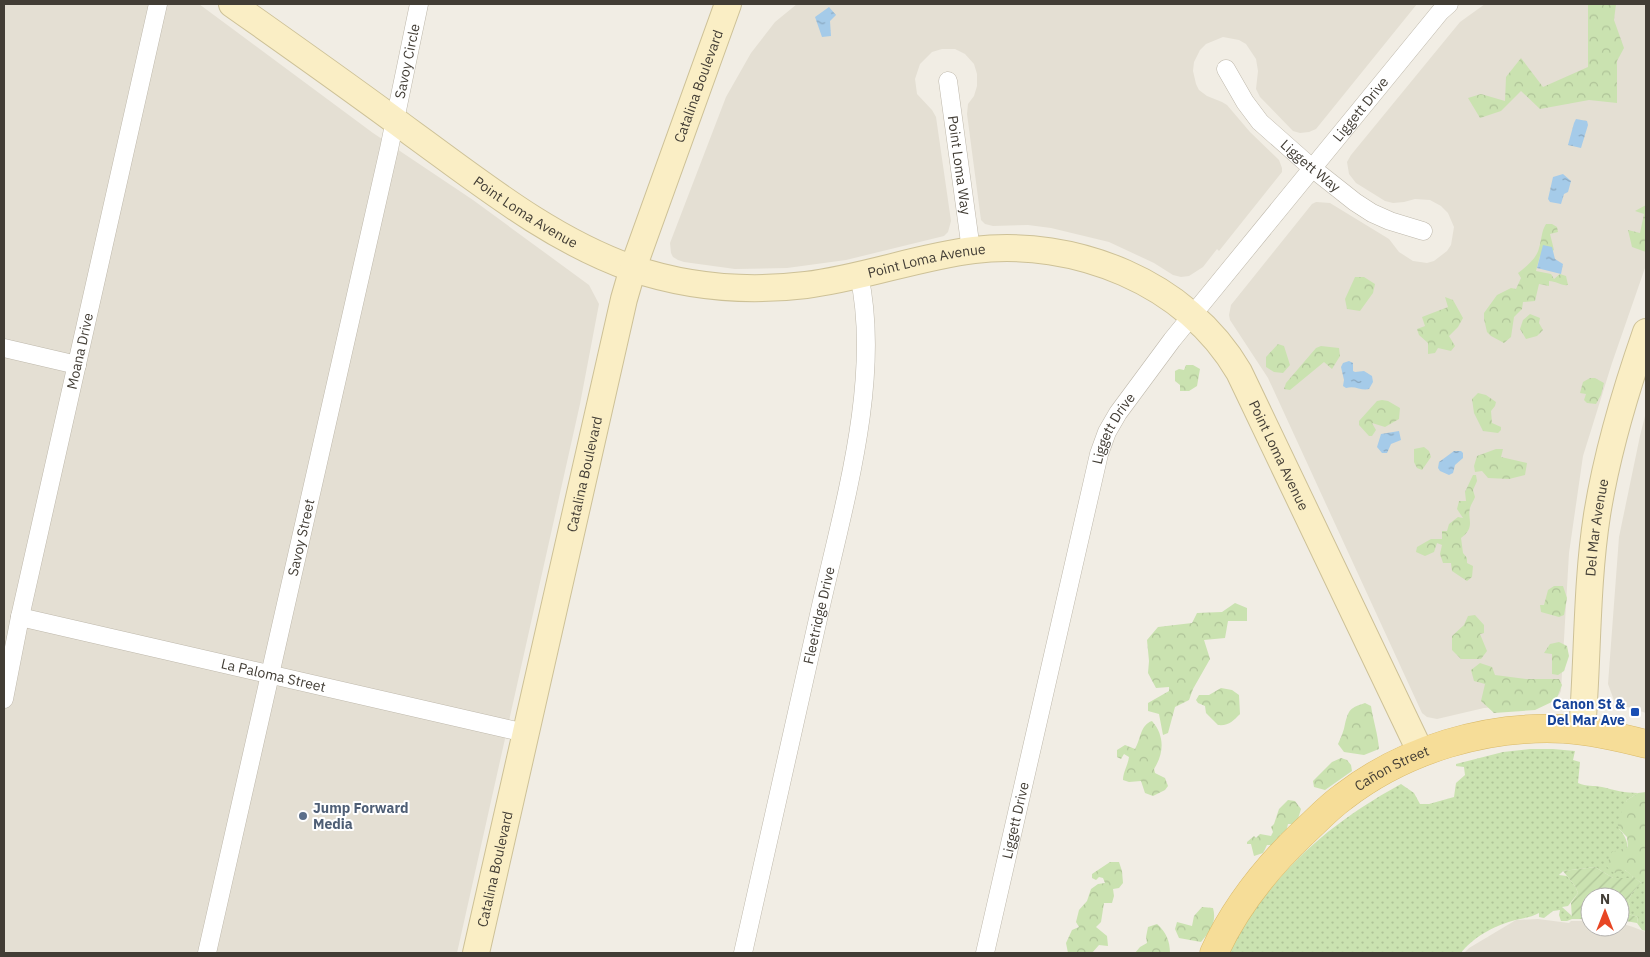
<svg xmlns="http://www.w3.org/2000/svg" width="1650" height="957" viewBox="0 0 1650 957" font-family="'IBM Plex Sans',sans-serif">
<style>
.residential{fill:#e4dfd3}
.grass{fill:url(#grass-dots)}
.forest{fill:url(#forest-crowns)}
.garden{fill:url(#garden-furrows)}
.water{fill:url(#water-ripples)}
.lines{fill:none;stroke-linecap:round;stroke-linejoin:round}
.street-casing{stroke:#beb8ab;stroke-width:19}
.secondary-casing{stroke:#cdc197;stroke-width:28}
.primary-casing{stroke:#d9ba6a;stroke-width:29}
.street{stroke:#fff;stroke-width:18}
.secondary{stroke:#faeec5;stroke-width:26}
.primary{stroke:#f6dd98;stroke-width:28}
.transit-dot{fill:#1a4fb4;stroke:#fff;stroke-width:2}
.service-dot{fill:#5c6f8a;stroke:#fff;stroke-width:2}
.labels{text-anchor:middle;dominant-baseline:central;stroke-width:4;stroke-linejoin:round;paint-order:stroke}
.street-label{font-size:14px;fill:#423d35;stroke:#fff}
.transit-label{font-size:14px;font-weight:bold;fill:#164399;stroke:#fff;text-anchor:end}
.service-label{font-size:14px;font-weight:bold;fill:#4e5e75;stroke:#fff;text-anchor:start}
</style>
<defs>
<pattern id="grass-dots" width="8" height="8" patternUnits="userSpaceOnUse" patternTransform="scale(1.25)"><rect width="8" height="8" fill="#cae2b0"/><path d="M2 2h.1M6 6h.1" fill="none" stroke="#afc398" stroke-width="1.8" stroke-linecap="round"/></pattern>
<pattern id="forest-crowns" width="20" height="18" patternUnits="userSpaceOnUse" patternTransform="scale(1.25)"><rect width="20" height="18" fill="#cae2b0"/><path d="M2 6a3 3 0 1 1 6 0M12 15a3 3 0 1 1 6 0" fill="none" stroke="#afc398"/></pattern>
<pattern id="garden-furrows" width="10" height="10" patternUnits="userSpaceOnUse" patternTransform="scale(1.25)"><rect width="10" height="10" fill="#cae2b0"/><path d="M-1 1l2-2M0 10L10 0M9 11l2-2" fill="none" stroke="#afc398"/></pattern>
<pattern id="water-ripples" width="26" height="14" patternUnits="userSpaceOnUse" patternTransform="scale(1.25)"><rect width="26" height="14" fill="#a5cbe9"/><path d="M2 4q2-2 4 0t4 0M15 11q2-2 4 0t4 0" fill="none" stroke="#88a6be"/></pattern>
</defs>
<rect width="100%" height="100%" fill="#f1ede4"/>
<path class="residential" d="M4,4H199L373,133L473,200L589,285L599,304L580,404L457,953H4Z
M797,4H1417L1316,129L1309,132L1300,133L1293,131L1260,97L1256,89L1258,71L1256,59L1246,44L1239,40L1223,37L1206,44L1200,50L1194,62L1193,71L1196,84L1199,90L1207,96L1222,102L1227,105L1250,132L1279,160L1282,168V172L1219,251L1217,249L1203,267L1189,276L1181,277L1173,275L1154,263L1109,242L1051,228L1028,225L993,226L985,224L981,220L967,114L968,104L974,96L977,86V74L974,64L965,54L955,49H942L932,52L920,64L915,79L917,94L932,110L936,117L951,221L948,232L944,236L846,260L787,268L735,269L684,262L678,260L673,257L671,253L670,243L726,97L751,53L775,22Z
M1485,4H1646V265L1612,363L1583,456L1569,553L1561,691L1559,695L1542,704L1484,708L1437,719L1427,717L1422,713L1268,378L1230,320L1229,315L1231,305L1312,204L1316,202L1330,203L1389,239L1399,252L1413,261L1427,263L1434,261L1447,251L1451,245L1454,227L1448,213L1441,206L1430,200L1415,199L1404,202L1393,203L1385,201L1356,183L1349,174L1347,162L1351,155L1460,22Z
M1646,412V713L1615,703L1608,684L1619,537L1640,436Z
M1538,919L1569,923L1571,921H1590V927H1620V923L1633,927L1646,932V953H1464L1469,948L1516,920Z"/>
<path class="grass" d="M1530,749H1553L1575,751L1573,760L1580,762L1578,783C1587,787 1593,785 1602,787C1614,790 1625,793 1638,793L1627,800L1619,829C1632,843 1627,853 1625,870L1633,876L1632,878H1613L1595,867L1563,871L1559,875L1567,876L1575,886L1578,893L1568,906L1562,907L1572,916V919L1567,921H1561L1559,915L1560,910L1553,911L1544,918L1539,917V913C1530,918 1521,918 1512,921C1494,926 1472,938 1461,953H1228C1271,875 1323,827 1401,784L1414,793L1420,804H1429L1454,797L1456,783L1465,775L1464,767L1456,766V764L1503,752Z
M1645,878L1646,879V931L1642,930L1637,923L1638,917L1628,914L1630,904L1628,901L1632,893Z"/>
<path class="forest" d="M1588,4H1616L1614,20L1624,48L1617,61V103L1589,100L1540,109L1521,91L1501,111L1480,118L1468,98L1481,94L1505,101L1506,77L1521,58L1543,87L1588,67Z
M1646,205V252L1632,247L1628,230L1640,233L1644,214L1635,211Z
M1546,224H1552L1557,227L1558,232L1550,234L1554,250L1544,256H1540L1536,271L1551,274L1554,279L1560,274L1566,276L1568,285C1561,286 1556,281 1549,281V286L1539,284L1535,301L1523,302L1522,309L1514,317L1511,337L1504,343L1491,336L1487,332L1484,319V313L1497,295L1511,288L1516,289L1521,278L1518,273C1526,267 1537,258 1539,248C1542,239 1541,232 1546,224Z
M1355,277H1364L1375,284L1373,293L1360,311L1347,309L1345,299Z
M1445,297L1453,300L1463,318L1458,327L1449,336L1455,346L1451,351L1438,348L1435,353L1428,354V343L1419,335L1417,329L1425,326L1422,317L1448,307Z
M1530,314L1540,318L1539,323L1543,330L1537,336L1526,339L1520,329L1523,320Z
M1278,344L1284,346L1290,365L1283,373L1274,372L1266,367V357Z
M1321,346L1339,348L1340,356L1332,369L1324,362L1290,390L1284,389L1286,383L1316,348Z
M1186,365H1193L1200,369L1197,386L1189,391H1180V385L1175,381V371L1179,369L1184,370Z
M1590,378H1595L1604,383L1601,395L1596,404L1587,403L1584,400L1586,394L1580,393L1583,382Z
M1478,393L1486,395L1496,402L1495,406L1491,411L1492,423L1501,427V430L1498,433L1483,431L1474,413L1472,399Z
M1382,400L1388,401L1400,408L1399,419L1385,427L1372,423L1376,430L1372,436H1369L1359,425V421L1377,401Z
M1424,447L1429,451L1431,457L1422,470L1417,468L1414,462V449Z
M1496,449H1503L1501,457L1527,463L1525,475L1509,479L1488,478L1482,471L1475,472L1474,466L1477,456Z
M1473,475H1476L1477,481L1473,490L1475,497C1474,500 1471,504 1470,508C1467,519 1476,527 1461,538L1463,553L1467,558V563L1473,566L1472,577L1467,581L1452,571L1451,563H1443L1440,554L1442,545L1437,543L1434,552L1425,556L1416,552L1417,547L1431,539H1442V531H1447L1449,524L1458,517L1463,518L1457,509L1459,501H1466L1465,492Z
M1554,586H1563L1567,598L1564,615L1559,617L1541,612L1540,605H1544L1548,590Z
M1235,603L1247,608V621H1228L1225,638L1204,640L1210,659L1193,689L1189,700L1175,707L1168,733L1163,735L1159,714L1148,711V703L1169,691V687L1156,688L1148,673L1149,661L1147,640L1158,627L1192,623L1197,613L1222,612Z
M1475,615L1484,625V633L1480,634L1487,651L1481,659H1461L1452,650V636L1464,625L1468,616Z
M1559,642L1567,646L1569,656L1564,671L1558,675L1552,674V654L1544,653L1550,644Z
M1480,663L1492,667L1495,675L1526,679H1559L1562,685L1556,700L1535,710L1494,713L1481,701L1485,684L1474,681L1471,670Z
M1221,688L1232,690L1239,695L1240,714C1233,721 1229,726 1218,725L1206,713L1205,706L1198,703L1196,700L1199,695H1209Z
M1365,703L1371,706C1373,720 1378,734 1379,749L1364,755L1344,752L1338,744C1341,737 1344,731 1345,724C1349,709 1350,708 1365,703Z
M1152,721C1165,736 1164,753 1154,769L1155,773L1165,778L1168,786L1165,790L1153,796L1145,793L1141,781L1129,782L1123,780C1123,772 1128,765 1129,757L1124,754L1121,759L1117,757V750L1125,745L1135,749C1141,739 1140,725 1152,721Z
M1341,758L1347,760L1351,765L1352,771L1325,790L1314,787L1313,781L1332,762Z
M1646,792V879H1645L1641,883L1625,870L1614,873L1606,866L1612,852L1628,847L1627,837L1619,829L1617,822L1627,800L1638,793Z
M1288,800L1295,801L1301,809L1298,819L1293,824H1288L1286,832L1280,835V839L1274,845H1267L1263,853L1254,856L1251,844H1247V842L1254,836L1256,838L1260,834L1271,836L1273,832L1271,827L1274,824L1279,809Z
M1110,862H1119L1122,871L1123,883L1119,888L1113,889L1114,896L1112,903H1104L1101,922L1096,927L1107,936L1108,946L1099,945L1092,953H1068L1066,943L1072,930L1079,927L1076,922L1079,910L1087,901L1091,889L1098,884L1105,883L1103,878L1099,877L1096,880L1092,878V874Z
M1202,907L1213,908C1217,922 1210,932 1201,942L1179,938L1175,929L1177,922L1192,926L1194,916Z
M1157,924C1166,932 1170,941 1170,953H1135L1140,947L1147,943L1146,937L1148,927Z"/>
<path class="garden" d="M1595,867L1613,878H1632L1633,876L1641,883L1632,893L1628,901L1630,904L1628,914L1638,917L1637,923L1620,920V897H1590V919H1572L1571,903L1578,893L1575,886L1563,871Z"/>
<path class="water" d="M829,7L836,15L830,21L831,36L822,37L815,17Z
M1576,119L1587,121L1588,125L1581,148L1568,145L1574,123Z
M1563,174L1571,181L1568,192L1564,194L1561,204L1550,202L1548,199L1553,177Z
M1543,245L1552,247L1555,259L1563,264L1561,274L1537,268Z
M1349,361L1353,363V371L1355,372L1364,371L1372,376L1373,382L1369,389C1361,391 1355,385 1346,388L1343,386L1344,380L1341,367L1343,363Z
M1399,431L1401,440L1391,444L1387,453H1382L1377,447L1381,434Z
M1454,451H1461L1463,453V458L1455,465L1453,473L1449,475L1440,471L1438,468L1439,462Z"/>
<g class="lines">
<defs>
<g id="street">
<path id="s1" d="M1226,69L1245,102L1260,122L1312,168L1355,202L1372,213L1390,221L1423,231"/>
<path id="s2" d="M948,81L971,250"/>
<path d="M4,348L77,365"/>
<path id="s3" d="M20,617L525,733"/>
<path id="s4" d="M4,699L20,617L158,4"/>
<path id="s5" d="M207,953L389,149L419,4"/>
<path id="s6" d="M743,953C769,839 794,724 820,610C843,507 882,379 859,275"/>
<path id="s7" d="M985,953L1099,454L1107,432L1118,413L1172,340L1440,12L1449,4"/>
</g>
<g id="secondary">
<path id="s8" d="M232,4C293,47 354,90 413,134C482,184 550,239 631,268C687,287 748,292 806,285C863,278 917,257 974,250C1074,238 1187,282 1239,372L1421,753"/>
<path id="s9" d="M1582,731C1588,659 1586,586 1597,515C1607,452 1625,392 1646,332"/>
<path id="s10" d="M476,953L624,299L633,268L728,4"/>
</g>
<g id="primary">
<path id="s11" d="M1214,953C1235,907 1267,867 1304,832C1317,820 1329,807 1343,797C1405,749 1487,725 1564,729C1592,731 1619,737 1646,744"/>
</g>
</defs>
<use href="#street" class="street-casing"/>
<use href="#secondary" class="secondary-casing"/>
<use href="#primary" class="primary-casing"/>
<use href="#street" class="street"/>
<use href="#secondary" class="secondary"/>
<use href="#primary" class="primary"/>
</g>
<rect class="transit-dot" x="1630" y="707" width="10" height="10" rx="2.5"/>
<circle class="service-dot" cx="303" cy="816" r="5"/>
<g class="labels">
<g class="street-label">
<text stroke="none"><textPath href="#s5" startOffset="914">Savoy Circle</textPath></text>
<text stroke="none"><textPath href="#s10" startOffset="896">Catalina Boulevard</textPath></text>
<text stroke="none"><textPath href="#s7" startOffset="946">Liggett Drive</textPath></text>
<text stroke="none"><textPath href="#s2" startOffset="85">Point Loma Way</textPath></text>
<text stroke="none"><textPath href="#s1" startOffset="130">Liggett Way</textPath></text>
<text stroke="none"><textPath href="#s8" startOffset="360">Point Loma Avenue</textPath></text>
<text stroke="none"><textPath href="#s8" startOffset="780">Point Loma Avenue</textPath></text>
<text stroke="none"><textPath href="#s4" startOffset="356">Moana Drive</textPath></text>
<text stroke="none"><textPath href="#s7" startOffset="541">Liggett Drive</textPath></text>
<text stroke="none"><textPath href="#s8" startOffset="1229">Point Loma Avenue</textPath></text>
<text stroke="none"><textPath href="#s10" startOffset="491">Catalina Boulevard</textPath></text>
<text stroke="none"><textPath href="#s9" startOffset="204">Del Mar Avenue</textPath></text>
<text stroke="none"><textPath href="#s5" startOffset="426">Savoy Street</textPath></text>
<text stroke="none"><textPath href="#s6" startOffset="346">Fleetridge Drive</textPath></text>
<text stroke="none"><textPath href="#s3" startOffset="260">La Paloma Street</textPath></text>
<text stroke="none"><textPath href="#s11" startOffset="261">Cañon Street</textPath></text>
<text stroke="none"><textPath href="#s7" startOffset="136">Liggett Drive</textPath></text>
<text stroke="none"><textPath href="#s10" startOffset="86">Catalina Boulevard</textPath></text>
</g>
<g class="transit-label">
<text x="1625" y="704">Canon St &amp;<tspan x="1625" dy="16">Del Mar Ave</tspan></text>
</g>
<g class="service-label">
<text x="313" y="808">Jump Forward<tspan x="313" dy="16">Media</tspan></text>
</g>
</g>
<rect width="1650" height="957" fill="none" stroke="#423d35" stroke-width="10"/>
<g transform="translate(1605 912)"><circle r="24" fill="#ffffff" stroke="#b3b1ae"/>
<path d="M0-4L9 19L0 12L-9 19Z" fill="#e84624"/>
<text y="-8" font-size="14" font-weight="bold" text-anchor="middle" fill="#423d35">N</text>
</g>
</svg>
